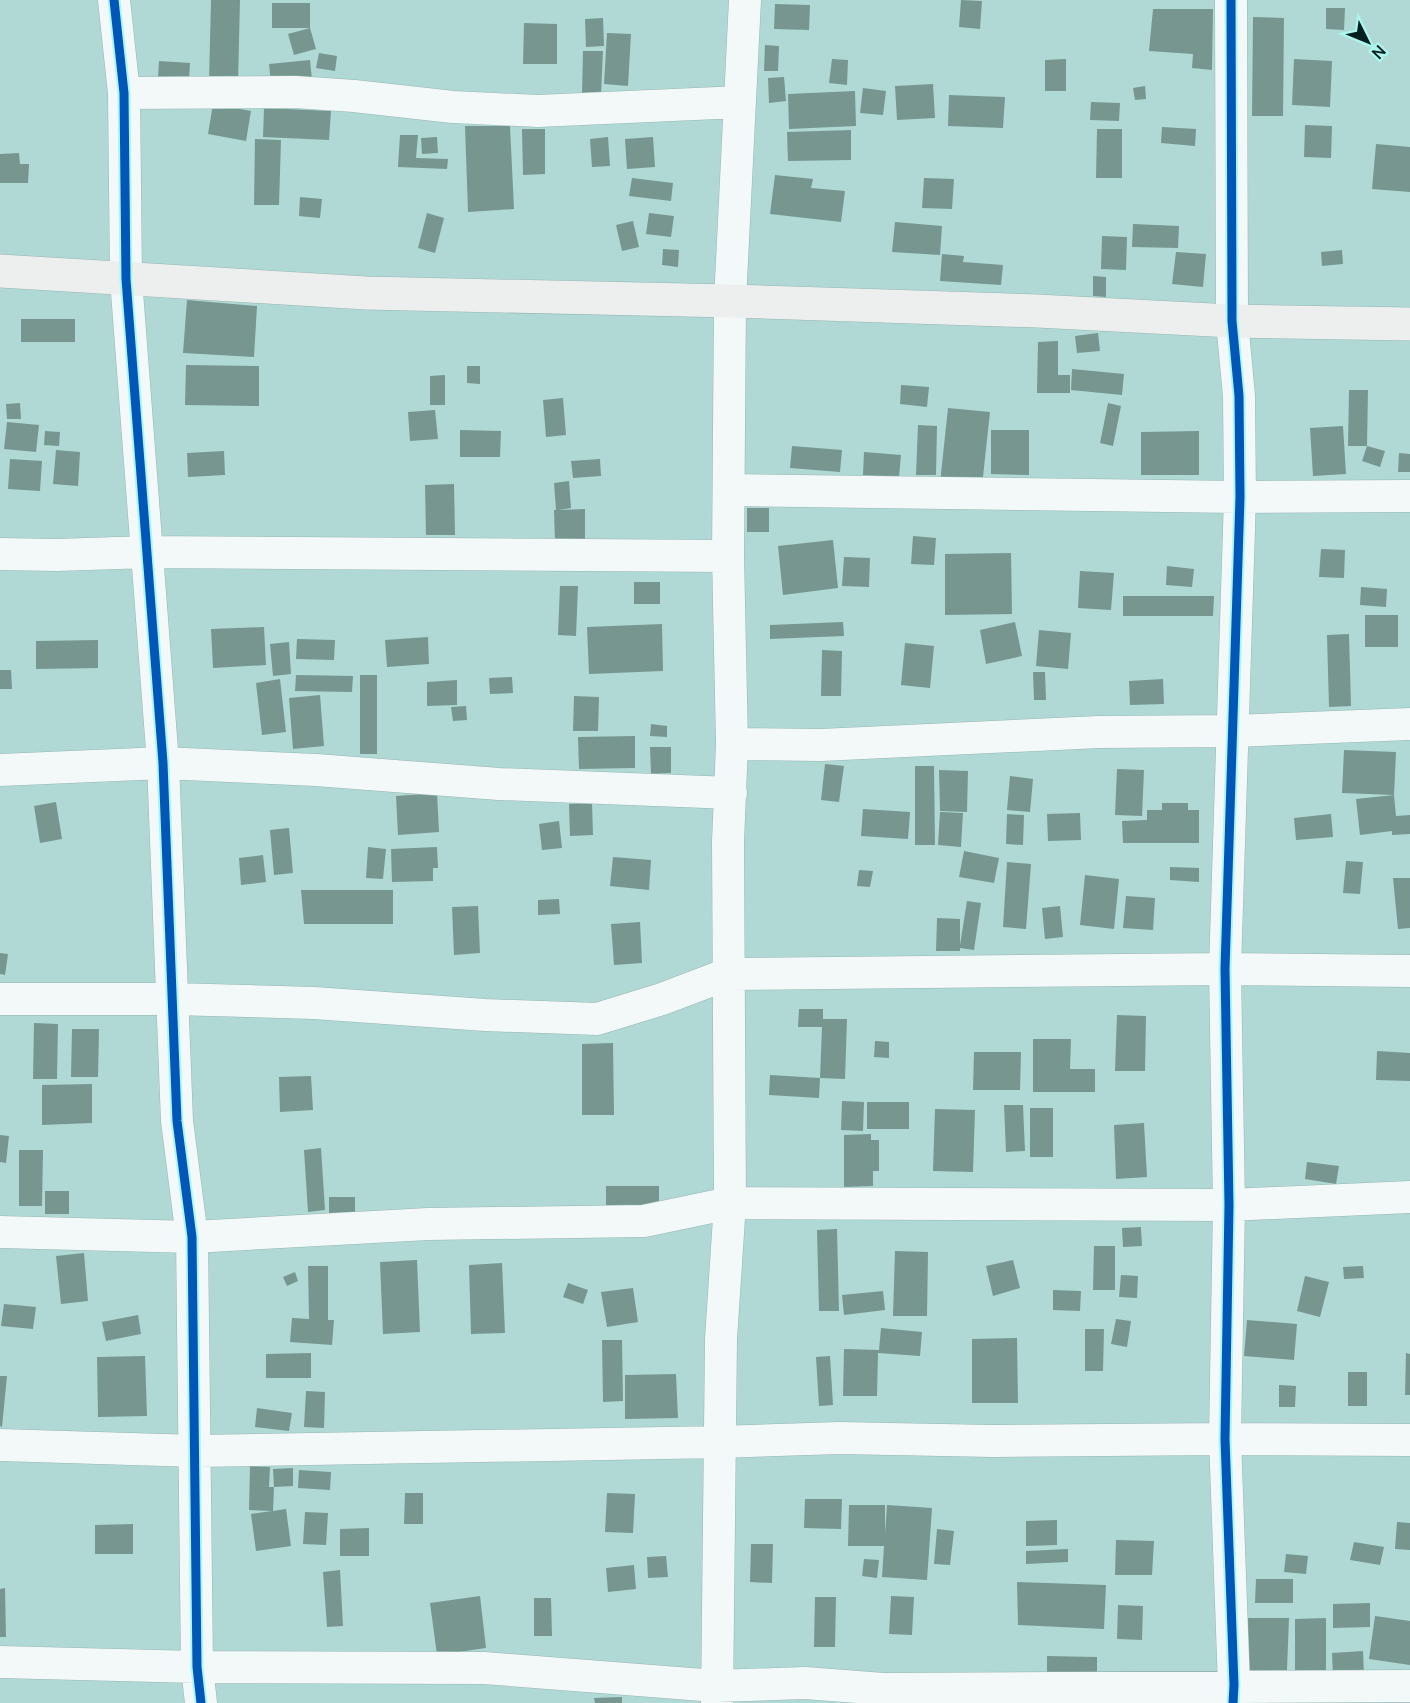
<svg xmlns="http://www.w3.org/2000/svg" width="1410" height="1703" viewBox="0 0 1410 1703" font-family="Manrope,sans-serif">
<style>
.building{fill:#779690}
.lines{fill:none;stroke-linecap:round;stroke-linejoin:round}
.street-casing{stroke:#95b6b3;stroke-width:33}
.secondary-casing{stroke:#95b6b3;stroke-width:34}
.street{stroke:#f3f9f9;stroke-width:32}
.secondary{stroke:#ecefee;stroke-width:33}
.cycleway-casing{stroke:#acf7f0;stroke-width:13}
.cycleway{stroke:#0057b8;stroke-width:9}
</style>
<rect width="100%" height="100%" fill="#b0d9d5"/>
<path class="building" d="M211,0H240L238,83L209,82Z
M961,0L982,1L980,29L959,27Z
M272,3H310V28H272Z
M775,4L810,5L809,30L774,29Z
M1326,8H1345L1344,30L1326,29Z
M1153,9H1213L1212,70L1192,68L1193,54L1149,51Z
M1253,17L1284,18L1283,116H1252Z
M603,18L604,46L586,47L585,19Z
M524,23L557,24V64H523Z
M310,28L316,49L294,55L288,34Z
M607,33L631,34L628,86L604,84Z
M765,45L779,46L778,71H764Z
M583,51H603L601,95H582Z
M319,53L337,56L335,71L316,68Z
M832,59L848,60L847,85L829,83Z
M1066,59V91H1045V60Z
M1294,59L1332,61L1330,107L1292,105Z
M310,60L312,80L271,84L269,64Z
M159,61L190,63L189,80L158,78Z
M784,77L786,101L769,103L768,78Z
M933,84L935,118L897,120L895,86Z
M1145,86L1146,99L1135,100L1133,88Z
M863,88L886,91L883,115L860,113Z
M855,91L856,126L789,129L788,94Z
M949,95L1005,97L1003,128L948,126Z
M1091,102L1120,103L1119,121L1090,120Z
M213,104L251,111L246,141L208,134Z
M264,108L331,111L329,140L263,137Z
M1305,125L1332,126L1331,158L1304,157Z
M465,126H510L514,209L468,212Z
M1162,127L1196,129L1195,146L1161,143Z
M522,129H545V174L523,175Z
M1097,129H1122V178H1096Z
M851,130V160L788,161L787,132Z
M400,135H418L416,158L448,159L447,169L398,167Z
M437,137L438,153L422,154L421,138Z
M608,137L610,166L592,167L590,139Z
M653,137L655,167L627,169L625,139Z
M255,139L281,140L279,205H254Z
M1376,144L1410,147V192L1372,189Z
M19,153L20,164H29L28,183H0V154Z
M775,175L813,179L811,188L845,191L841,222L770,214Z
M632,178L673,183L671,201L629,196Z
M924,178L954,179L952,209L922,208Z
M300,197L322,199L320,218L299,216Z
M427,213L444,218L435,253L418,248Z
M649,213L674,216L671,237L646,234Z
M633,221L639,247L622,251L616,225Z
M895,222L942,226L940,255L892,252Z
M1133,224L1179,226L1178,248L1132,247Z
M1102,236L1127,237L1126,270L1101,269Z
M663,249L679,250L678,267L662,265Z
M1342,250L1343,264L1322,266L1321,252Z
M1176,252L1206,254L1203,287L1172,284Z
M942,254L964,256L963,262L1003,265L1001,285L940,281Z
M1093,276L1106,277V297L1093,296Z
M187,300L257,306L254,357L183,353Z
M21,319H75V342H21Z
M1098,333L1100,351L1077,353L1075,336Z
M1058,341V375H1070V393H1037L1038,342Z
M186,365L259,366V406L185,405Z
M467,366H480V384L467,383Z
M1072,369L1124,374L1122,395L1071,390Z
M445,375V405H430V376Z
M901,385L929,387L927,407L900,404Z
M1349,390H1368L1367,446H1348Z
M563,398L566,435L546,437L543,400Z
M20,403L21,419H7L6,404Z
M1108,403L1121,406L1113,446L1100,443Z
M948,408L990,412L982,486L940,483Z
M435,410L438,439L410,441L408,412Z
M7,422L39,425L36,452L4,449Z
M918,425L937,426L936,475H916Z
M1343,426L1346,474L1313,476L1310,428Z
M460,430L501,431L500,457H460Z
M991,430H1029V475L991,474Z
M45,431L60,432L59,446L44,445Z
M1199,431V475H1141V432Z
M792,446L842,450L840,472L790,468Z
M1367,446L1385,451L1380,467L1362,461Z
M56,450L80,452L78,486L53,484Z
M224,451L225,475L188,477L187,453Z
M864,452L901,455L899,477L863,475Z
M1399,453L1410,454V472H1398Z
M10,459L42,461L40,491L8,489Z
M600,459L601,476L573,478L571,461Z
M569,481L571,508L559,510L585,509V542L555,543L554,510H556L554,483Z
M454,484L455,535H426L425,485Z
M747,508H769V532H747Z
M913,536L936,538L934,565L911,564Z
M833,540L838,588L783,595L778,546Z
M1321,549L1345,550L1344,578L1319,577Z
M1011,553L1012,614L945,615V554Z
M844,557L870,558L869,587L842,586Z
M1167,566L1194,569L1192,587L1166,585Z
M1080,571L1114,573L1111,610L1078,608Z
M634,582H660V604H634Z
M560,586H578L576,636L558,635Z
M1361,587L1387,589L1386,607L1360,605Z
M1123,596H1214L1213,616H1123Z
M1365,615H1398V647H1365Z
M843,622L844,636L770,639V625Z
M1015,622L1022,656L986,664L980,630Z
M662,624L663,671L589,674L587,627Z
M264,627L266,665L213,668L211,629Z
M1039,630L1071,633L1068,669L1036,666Z
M1349,634L1351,706L1329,707L1327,635Z
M428,637L429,664L387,667L385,640Z
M297,639L335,640L334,660L296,659Z
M98,640V668L36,669V641Z
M289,642L291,674L273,676L270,644Z
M905,643L934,646L930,688L901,685Z
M822,650L842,651L841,696H821Z
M0,670H11L12,689H0Z
M1033,672H1045L1046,700H1034Z
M296,675L353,676L352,692L295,691Z
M360,675H377V754H360Z
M512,677L513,693L490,694L489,678Z
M280,679L286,732L262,735L256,683Z
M1163,679L1164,704L1130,705L1129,681Z
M457,680V705L427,706V682Z
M320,695L324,746L293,749L289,698Z
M574,696L599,697L598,731H573Z
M466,706L467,720L453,721L451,707Z
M651,724L667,726V737L650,736Z
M635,736V768L579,769L578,737Z
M650,747H671V773L651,774Z
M1344,750L1396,752L1394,795L1396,816L1410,815V834L1392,835V831L1360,835L1356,799L1394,795L1342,793Z
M825,764L844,766L839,802L821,800Z
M915,766H934L935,845H915Z
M1117,769L1144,770L1142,816L1115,815Z
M939,770L968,771L967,812L940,811Z
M1010,776L1033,779L1030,812L1007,810Z
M437,793L439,832L398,835L396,796Z
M56,802L62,839L40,843L34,806Z
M592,803L593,835L570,836L569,804Z
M1162,803H1188V810H1199V843H1123L1122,821L1147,820V810H1162Z
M863,809L910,812L908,839L861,836Z
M940,812L963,813L961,847L938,845Z
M1080,813L1081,840L1048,841L1047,814Z
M1007,814L1024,815L1023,845L1006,844Z
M1331,814L1333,837L1296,840L1294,818Z
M559,821L562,848L542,850L539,824Z
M289,828L293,873L274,875L270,830Z
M368,847L386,849L383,879L366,878Z
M437,847L438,868H433V881L392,882L391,849Z
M964,851L999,858L994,883L959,877Z
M263,855L266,882L241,885L239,858Z
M613,857L651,860L649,890L610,886Z
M1346,861L1363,862L1360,894L1343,893Z
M1007,862L1031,864L1026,929L1003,927Z
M1170,867L1199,868V882L1170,880Z
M859,870L873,871L870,887L857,886Z
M1085,875L1119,879L1114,929L1080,925Z
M1393,878H1410V928L1398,929Z
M301,890H393V924H304Z
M1126,896L1155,898L1153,930L1123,928Z
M559,899L560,914L538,915V900Z
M967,901L981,903L974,950L960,948V951H936L937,918L960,919V945Z
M478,906L480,953L454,955L452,907Z
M1060,906L1063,937L1045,939L1042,908Z
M640,922L642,963L614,965L611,924Z
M0,953L8,954L5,975L0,974Z
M799,1009H823V1019H847L845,1079L820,1078L822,1027H798Z
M1117,1015L1146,1016L1145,1071H1115Z
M34,1023L58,1024L57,1079H33Z
M72,1029H99L98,1077H71Z
M1033,1039H1071L1070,1069H1095V1092H1033Z
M875,1041L889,1042V1058L874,1057Z
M613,1043L614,1115H582V1044Z
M1377,1051L1410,1053V1081L1376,1080Z
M974,1052H1021L1020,1090H973Z
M770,1075L820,1078L819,1098L769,1095Z
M311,1076L313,1110L280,1112L279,1077Z
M92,1084V1123L42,1125V1085Z
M842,1101L864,1102L863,1131L841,1130Z
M867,1102H909V1129H867Z
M1004,1105H1023L1025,1151L1006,1152Z
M1030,1108H1053V1157H1030Z
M935,1109L975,1110L973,1172L933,1171Z
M1144,1123L1147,1177L1116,1179L1114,1125Z
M871,1134V1140H879V1171H873V1186L844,1187V1135Z
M0,1135L9,1136L6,1163L0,1162Z
M321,1148L325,1210L308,1212L304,1150Z
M19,1150H43L42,1206H19Z
M1307,1162L1339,1166L1336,1184L1305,1179Z
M606,1186H659V1217L606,1218Z
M45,1191H69V1214H45Z
M329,1197H355V1227H329Z
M1141,1227L1142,1246L1123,1247L1122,1228Z
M837,1229L839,1311H819L817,1230Z
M1094,1246H1115V1290H1093Z
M895,1251L928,1252L927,1316H893Z
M84,1253L88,1301L61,1304L56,1256Z
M417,1260L420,1332L383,1334L380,1262Z
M1013,1260L1020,1288L993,1296L986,1266Z
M502,1263L505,1333L471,1334L469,1265Z
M308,1266H328V1320H334L332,1345L290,1342L292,1318L309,1319Z
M1363,1266L1364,1278L1344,1279L1343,1267Z
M295,1272L298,1281L287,1286L283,1277Z
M1121,1275L1138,1276L1137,1298L1119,1297Z
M1305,1276L1329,1282L1320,1317L1297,1311Z
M568,1283L588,1290L583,1304L563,1297Z
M633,1288L638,1322L607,1327L601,1292Z
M1053,1290L1081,1291L1080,1311L1053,1310Z
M883,1291L885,1310L844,1315L842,1295Z
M4,1304L36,1307L33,1329L1,1326Z
M138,1315L141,1334L106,1341L102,1322Z
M1116,1319L1131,1321L1127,1347L1111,1344Z
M1247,1320L1297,1324L1294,1360L1244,1356Z
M881,1328L922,1332L920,1356L878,1353L877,1396H843L844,1349L879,1350Z
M1085,1329H1104L1103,1371H1085Z
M1017,1338L1018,1403H972V1339Z
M602,1340H622L623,1401L603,1402Z
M311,1353V1378H266V1354Z
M1406,1353L1410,1354V1395H1405Z
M145,1356L147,1416L98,1417L97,1357Z
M830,1356L833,1405L819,1406L816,1357Z
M1348,1372H1367V1406H1348Z
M676,1374L678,1418L625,1419V1375Z
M0,1376H7L2,1427L0,1426Z
M1279,1385L1296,1386L1295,1407H1279Z
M306,1391L325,1392L324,1428L304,1427Z
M257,1408L292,1413L289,1431L255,1427Z
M250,1466L270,1467L269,1487H274L273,1511L286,1509L291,1546L256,1551L251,1514L272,1511L249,1510Z
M293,1468V1486L274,1487L273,1469Z
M299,1470L331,1472L330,1490L298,1488Z
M405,1493H423V1524H404Z
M607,1493L635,1494L633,1533L605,1532Z
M805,1499H842L841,1529L804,1528Z
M849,1505H885V1534L887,1505L932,1508L927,1580L882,1577L884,1546H848Z
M305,1512L328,1513L326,1545L303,1544Z
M1057,1520V1545L1026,1546V1521Z
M1397,1522L1410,1523V1550L1395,1549Z
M133,1524V1554H95V1525Z
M369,1528V1556H340V1529Z
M937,1529L954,1531L950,1565L934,1564Z
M1116,1540L1154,1541L1152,1575H1115Z
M1354,1542L1384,1547L1380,1565L1350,1560Z
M751,1544H773L772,1583L750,1582Z
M1068,1549V1562L1026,1564V1551Z
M1286,1554L1308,1556L1306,1574L1284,1572Z
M666,1556L668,1577L648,1578L647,1557Z
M864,1559L879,1560L877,1578L862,1576Z
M634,1565L636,1589L608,1592L606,1568Z
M340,1570L343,1626L327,1627L323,1572Z
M1256,1579H1293V1603H1255Z
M1017,1582L1106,1585L1104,1629L1018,1625Z
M5,1588L6,1637H0V1589Z
M480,1596L486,1648L437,1655L430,1603Z
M891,1596L914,1597L912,1635L889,1634Z
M815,1597H836L835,1647H814Z
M534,1598H551L552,1636H534Z
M1370,1603V1627L1333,1628V1604Z
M1118,1605L1143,1606L1142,1640L1117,1639Z
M1375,1616L1410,1621V1665L1369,1659Z
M1245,1618H1289L1287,1670H1244Z
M1326,1618V1670H1295V1619Z
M1363,1651L1364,1676L1333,1678L1332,1653Z
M1047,1656L1097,1657V1680H1047Z
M622,1697V1703H595L594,1698Z"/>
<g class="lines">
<defs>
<path id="street" d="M114,0L124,93L126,279L163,763L177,1121L192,1237L197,1667L201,1703
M1231,0L1232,321L1239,396L1240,497L1225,969L1229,1205L1225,1439L1234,1685L1233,1703
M124,93L295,92L354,96L453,107L538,111L740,102
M729,490L1240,497L1410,496
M0,554L57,555L148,552L728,556
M732,744L821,745L1099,732L1233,731L1410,724
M0,770L163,763L316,770L499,784L731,793
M0,999H173L314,1003L485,1015L597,1019L662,999L728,974L1225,969L1410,971
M0,1232L192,1237L428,1224L644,1221L730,1203L1229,1205L1410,1197
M0,1445L196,1451L720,1442L839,1438L993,1441L1225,1439L1410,1440
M0,1662L197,1667L484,1668L716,1686L805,1683L883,1689L1410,1686
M717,1703L721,1339L730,1203L728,842L732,744L728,556L730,301L745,0"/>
<path id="secondary" d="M0,271L366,293L730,301L1037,311L1232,321L1410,324"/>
</defs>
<use href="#street" class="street-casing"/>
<use href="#secondary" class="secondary-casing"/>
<use href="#street" class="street"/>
<use href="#secondary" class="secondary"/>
<defs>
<path id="cycleway" d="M114,0L124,93L126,279L163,763L177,1121L192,1237L197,1667L201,1703
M1231,0L1232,321L1239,396L1240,497L1225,969L1229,1205L1225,1439L1234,1685L1233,1703"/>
</defs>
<use href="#cycleway" class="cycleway-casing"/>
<use href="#cycleway" class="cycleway"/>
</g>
<g transform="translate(1368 42) rotate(133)" stroke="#acf7f0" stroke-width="4.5" paint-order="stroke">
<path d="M0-4.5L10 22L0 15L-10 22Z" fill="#001f1d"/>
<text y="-9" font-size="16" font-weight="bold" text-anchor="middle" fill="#001f1d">N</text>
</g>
</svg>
